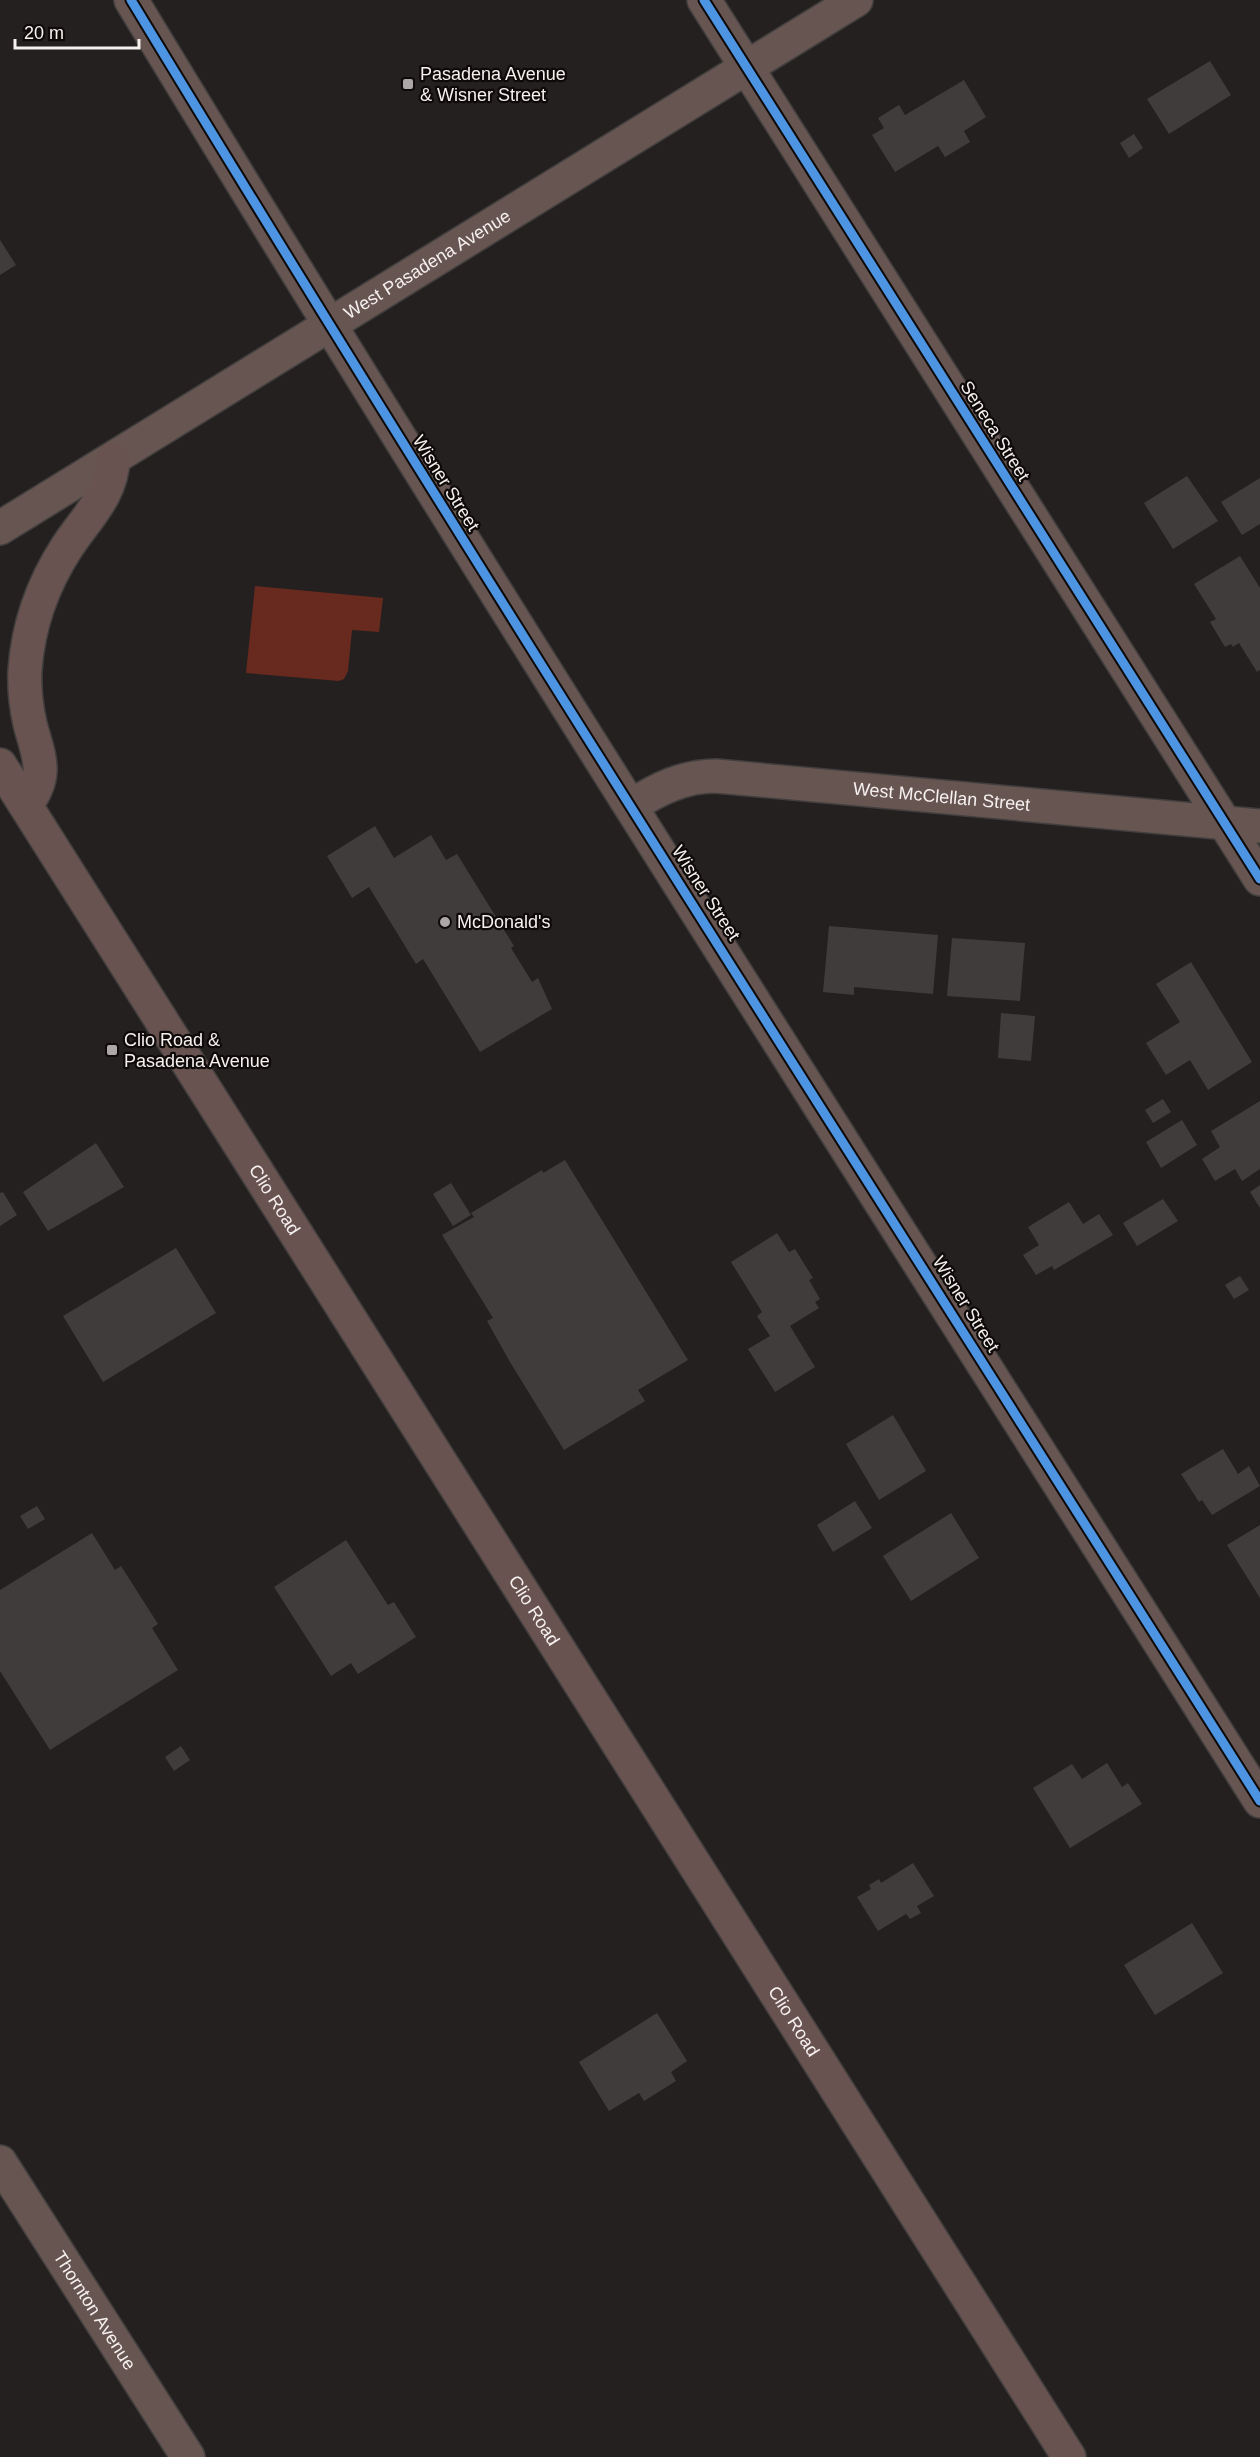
<svg xmlns="http://www.w3.org/2000/svg" width="1260" height="2457" viewBox="0 0 1260 2457" font-family="Arial,sans-serif">
<style>
.green{fill:#682a1f}
.building{fill:#403c3c}
.lines{fill:none;stroke-linecap:round;stroke-linejoin:round}
.minor-casing{stroke:#413e3e;stroke-width:36}
.major-casing{stroke:#413e3e;stroke-width:36}
.minor{stroke:#665551;stroke-width:33}
.major{stroke:#685350;stroke-width:33}
.cycleway-casing{stroke:#0d0a09;stroke-width:13}
.cycleway{stroke:#4d94e3;stroke-width:9}
.poi-dot{fill:#ada7a7;stroke:#0d0a09;stroke-width:2}
.labels{text-anchor:middle;dominant-baseline:central;stroke-width:4.5;stroke-linejoin:round;paint-order:stroke}
.poi-label{font-size:18px;fill:#f6f0ef;stroke:#0d0a09;text-anchor:start}
.street-label{font-size:18px;fill:#f6f0ef;stroke:#0d0a09}
</style>
<rect width="100%" height="100%" fill="#252020"/>
<path class="green" d="M255,586L383,598L379,632L352,630L348,671L344,679L339,681L246,673Z"/>
<path class="building" d="M1210,61L1231,95L1169,134L1147,99Z
M964,80L986,117L964,131L970,142L945,157L938,146L895,172L872,135L884,128L878,118L899,105L905,115Z
M1134,134L1143,148L1129,158L1120,143Z
M0,240L16,265L0,275Z
M1187,476L1218,521L1173,549L1144,503Z
M1260,478V524L1242,535L1221,502Z
M1240,556L1260,588V670L1257,672L1239,643L1233,647L1231,644L1225,647L1210,622L1216,619L1194,584Z
M375,826L394,858L431,835L446,860L457,854L514,946L511,948L532,982L538,978L552,1009L480,1052L423,959L416,964L369,887L352,898L327,856Z
M829,926L938,935L933,994L854,987V995L823,992Z
M952,938L1025,943L1020,1001L947,996Z
M1191,962L1252,1062L1208,1090L1190,1060L1166,1075L1146,1043L1180,1022L1156,984Z
M1001,1013L1035,1016L1031,1061L998,1058Z
M1163,1099L1171,1112L1153,1123L1145,1110Z
M1260,1101V1169L1242,1181L1235,1169L1215,1181L1202,1159L1220,1147L1211,1131Z
M1182,1120L1197,1145L1161,1168L1146,1142Z
M96,1143L124,1187L48,1231L23,1192Z
M565,1160L688,1360L638,1390L645,1401L564,1450L510,1362L487,1321L493,1318L442,1235L474,1217L471,1213L542,1170L543,1173Z
M451,1183L471,1215L453,1226L433,1194Z
M1260,1185V1208L1250,1192Z
M3,1192L17,1215L0,1226V1193Z
M1163,1199L1178,1221L1137,1246L1123,1223Z
M1069,1202L1083,1224L1099,1214L1113,1235L1054,1270L1052,1266L1036,1275L1023,1255L1039,1245L1028,1227Z
M777,1233L789,1252L795,1249L813,1278L809,1280L820,1299L815,1302L819,1308L790,1326L815,1367L775,1392L748,1349L770,1336L757,1316L762,1312L731,1262Z
M176,1248L216,1313L103,1382L63,1316Z
M1240,1276L1249,1290L1234,1299L1225,1285Z
M893,1415L926,1471L879,1500L846,1444Z
M1223,1449L1238,1474L1249,1466L1260,1486L1212,1515L1202,1500L1199,1502L1181,1474Z
M855,1501L872,1528L833,1552L817,1525Z
M37,1506L45,1519L28,1529L20,1516Z
M951,1513L979,1558L911,1601L883,1556Z
M1260,1525V1598L1227,1545Z
M92,1533L115,1570L121,1566L158,1624L152,1628L178,1670L50,1750L0,1671V1590Z
M346,1540L388,1605L394,1602L416,1637L358,1674L351,1663L331,1676L274,1587Z
M181,1746L190,1760L174,1771L165,1757Z
M1107,1763L1122,1787L1128,1783L1142,1804L1070,1848L1033,1788L1072,1764L1082,1779Z
M913,1863L934,1896L917,1906L921,1913L910,1919L906,1914L878,1931L857,1897L871,1889L869,1885L879,1879L881,1883Z
M1192,1923L1223,1973L1155,2015L1124,1965Z
M657,2013L687,2061L671,2072L676,2081L644,2101L639,2093L609,2111L579,2062Z"/>
<g class="lines">
<defs>
<g id="minor">
<path d="M131,0C498,606 882,1202 1260,1801"/>
<path d="M704,0L1260,879"/>
<path id="s1" d="M0,528L856,0"/>
<path id="s2" d="M631,806C658,789 683,776 716,776L1260,826"/>
<path id="s3" d="M0,2162L188,2457"/>
</g>
<g id="major">
<path id="s4" d="M0,765L1069,2457"/>
<path d="M26,805C49,774 39,758 30,724C26,706 24,689 25,670C28,626 43,584 67,547C86,518 112,495 113,459"/>
</g>
</defs>
<use href="#minor" class="minor-casing"/>
<use href="#major" class="major-casing"/>
<use href="#minor" class="minor"/>
<use href="#major" class="major"/>
<defs>
<path id="cycleway" d="M131,0C498,606 882,1202 1260,1801
M704,0L1260,879"/>
</defs>
<use href="#cycleway" class="cycleway-casing"/>
<use href="#cycleway" class="cycleway"/>
</g>
<g class="poi-dot">
<rect x="402" y="78" width="12" height="12" rx="3"/>
<circle cx="445" cy="922" r="6"/>
<rect x="106" y="1044" width="12" height="12" rx="3"/>
</g>
<g class="labels">
<g class="poi-label">
<text x="420" y="74">Pasadena Avenue<tspan x="420" dy="21">&amp; Wisner Street</tspan></text>
<text x="457" y="922">McDonald's</text>
<text x="124" y="1040">Clio Road &amp;<tspan x="124" dy="21">Pasadena Avenue</tspan></text>
</g>
<g class="street-label">
<text stroke="none"><textPath href="#s1" startOffset="502">West Pasadena Avenue</textPath></text>
<text transform="translate(995 431) rotate(58)">Seneca Street</text>
<text transform="translate(446 483) rotate(58)">Wisner Street</text>
<text stroke="none"><textPath href="#s2" startOffset="318">West McClellan Street</textPath></text>
<text transform="translate(706 893) rotate(57)">Wisner Street</text>
<text stroke="none"><textPath href="#s4" startOffset="514">Clio Road</textPath></text>
<text transform="translate(966 1304) rotate(58)">Wisner Street</text>
<text stroke="none"><textPath href="#s4" startOffset="1000">Clio Road</textPath></text>
<text stroke="none"><textPath href="#s4" startOffset="1486">Clio Road</textPath></text>
<text stroke="none"><textPath href="#s3" startOffset="176">Thornton Avenue</textPath></text>
</g>
</g>
<path d="M15 39v9h124v-9" fill="none" stroke="#f6f0ef" stroke-width="3"/>
<text x="24" y="39" font-size="18" fill="#f6f0ef" stroke="#0d0a09" stroke-width="4.5" paint-order="stroke">20 m</text>
</svg>
